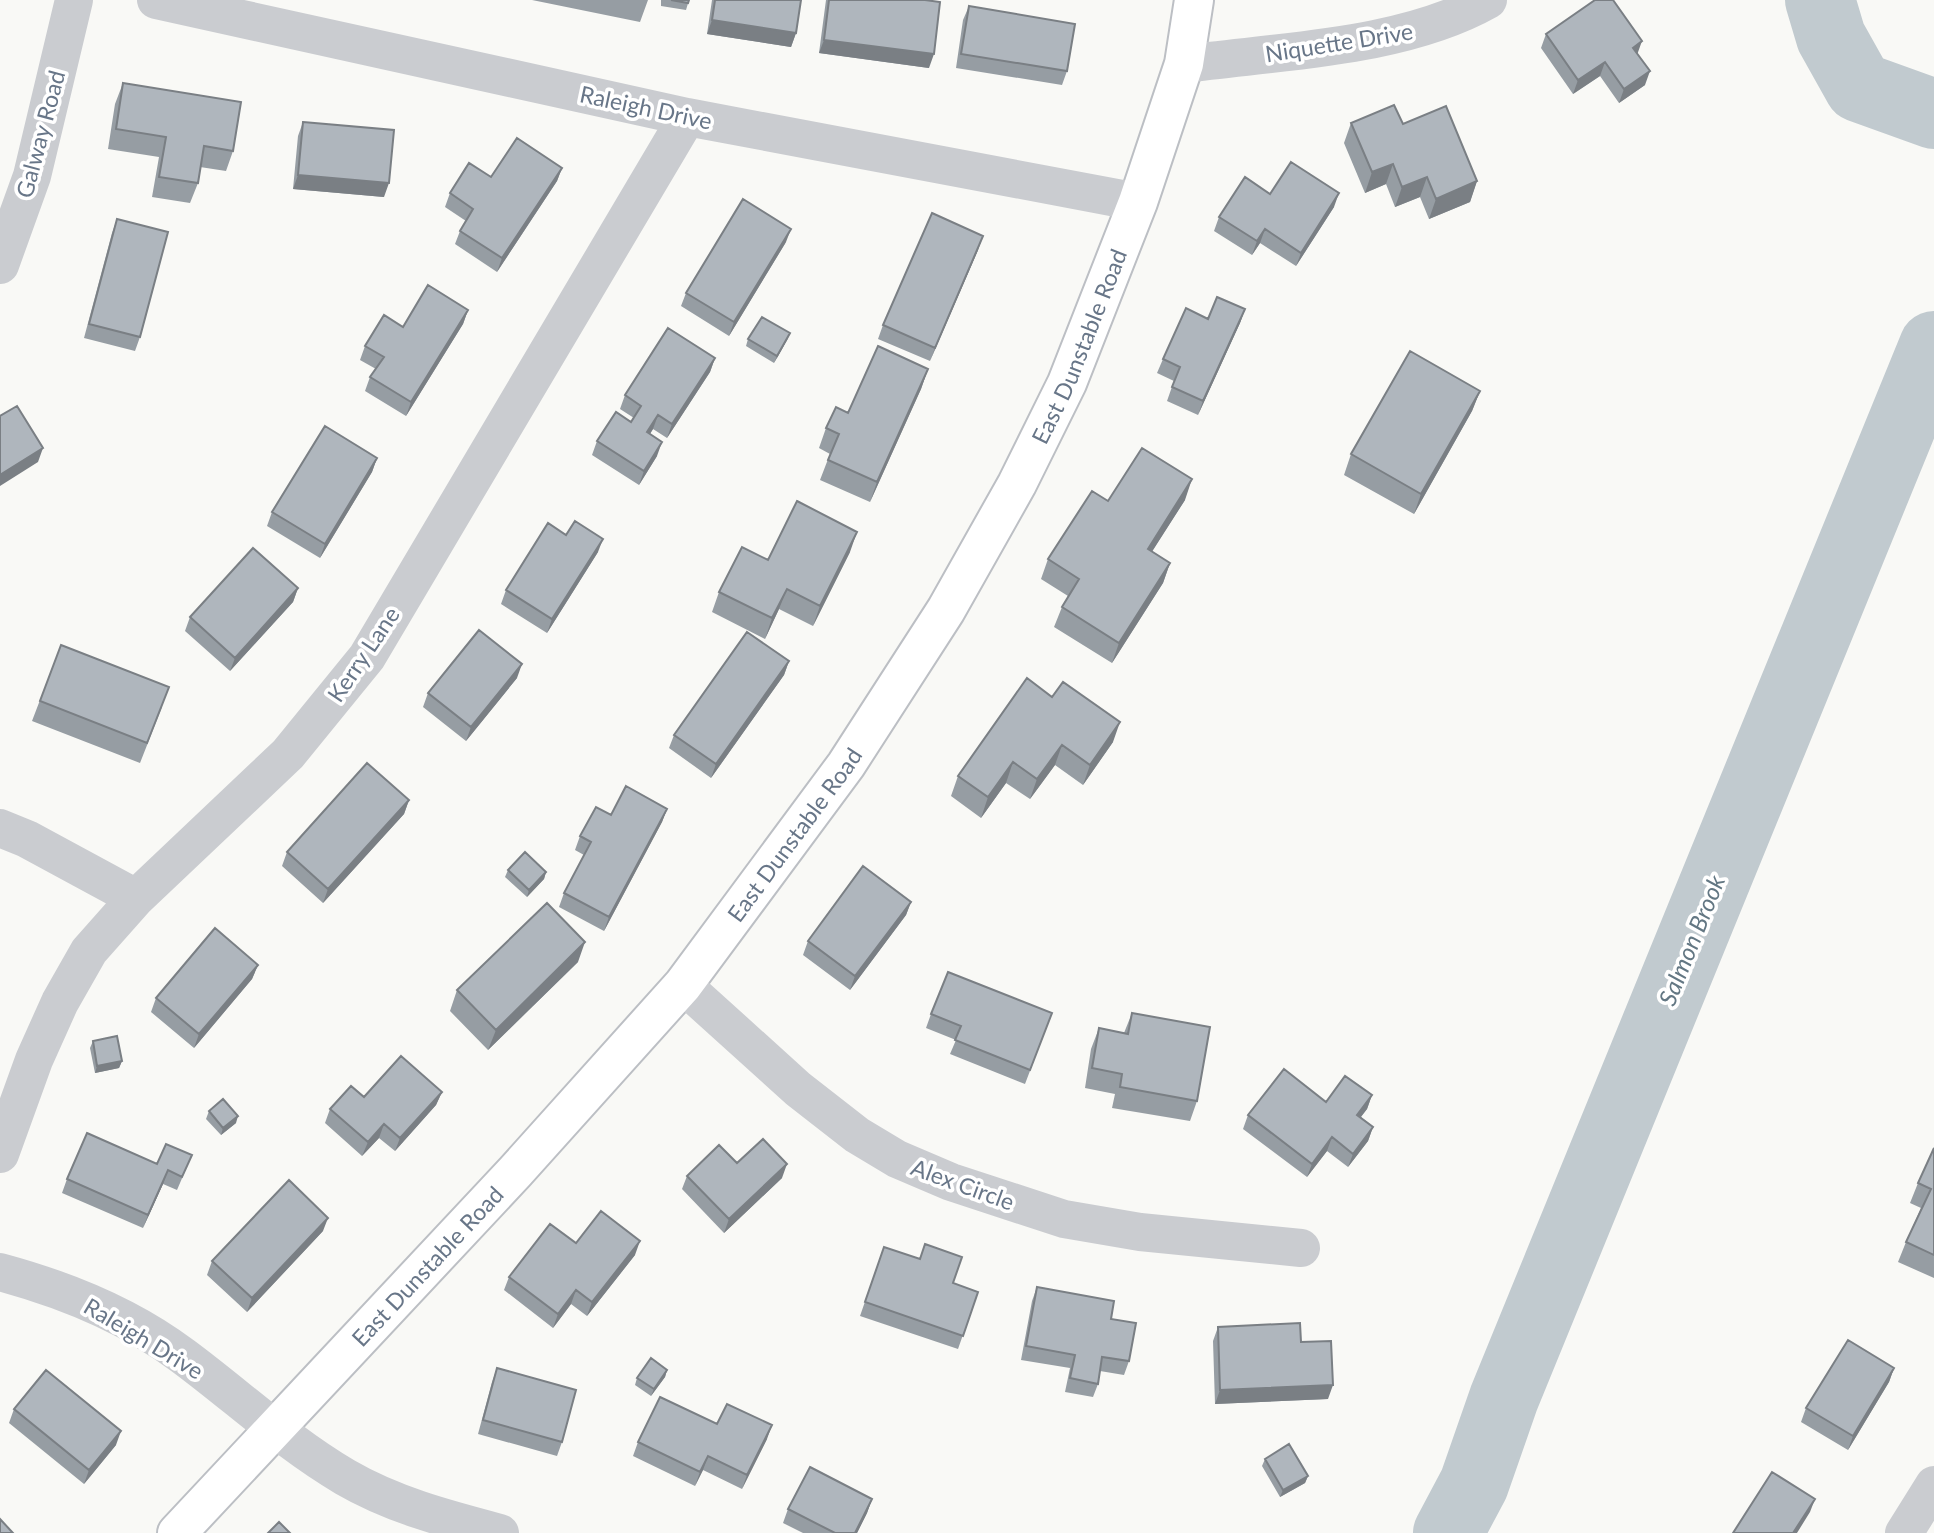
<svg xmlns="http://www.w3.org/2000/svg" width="1934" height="1533" viewBox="0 0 1934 1533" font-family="Lato,sans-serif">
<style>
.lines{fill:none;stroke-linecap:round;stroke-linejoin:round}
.river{stroke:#c1cacf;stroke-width:70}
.secondary-casing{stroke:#bcbfc4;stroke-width:42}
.street{stroke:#caccd0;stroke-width:38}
.secondary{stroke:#fff;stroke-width:38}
.wall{fill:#969da3}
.shaded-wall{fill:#7a7f84}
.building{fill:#afb6bd;stroke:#7a7f84;stroke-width:2}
.labels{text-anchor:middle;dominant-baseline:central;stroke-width:7;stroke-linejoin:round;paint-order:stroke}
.street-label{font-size:23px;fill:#687688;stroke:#fff}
.water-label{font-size:24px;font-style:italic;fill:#637783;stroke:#fff}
</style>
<rect width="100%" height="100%" fill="#f9f9f6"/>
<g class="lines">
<path class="river" d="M1820,0L1831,37L1859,87L1934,114
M1448,1533L1474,1484L1504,1398L1934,346"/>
<defs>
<g id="secondary">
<path id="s1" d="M177,1533L515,1172L683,985L846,765L946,610L1017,484L1067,383L1138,202L1184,64L1194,0"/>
</g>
</defs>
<use href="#secondary" class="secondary-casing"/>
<path class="street" d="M156,0L687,117L1138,202
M1184,64C1281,51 1403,48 1488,0
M0,265L32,176L74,0
M0,828L27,839L136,898
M683,985L798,1089L857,1135L897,1159L951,1182L1064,1219L1140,1232L1301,1248
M0,1154L34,1060L60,1002L89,951L136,898L288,754L367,657L687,117
M0,1272C63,1289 130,1316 183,1356C237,1396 287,1443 345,1477C393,1505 447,1519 500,1533
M1904,1533L1934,1485"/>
<use href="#secondary" class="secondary"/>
</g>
<path class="wall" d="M532,0H648L640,22Z
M661,0H689L686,10L661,6Z
M712,0H801L796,33L791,47L707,34Z
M826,0H925L929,68L819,53Z
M969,6L1067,71L1062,85L956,68L963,20Z
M1546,34L1637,54L1645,85L1619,103L1600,76L1573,94L1541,48Z
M123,83L233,151L226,171L200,167L198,183L190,203L152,197L159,157L108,149L115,104Z
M303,122L384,197L293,189L298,136Z
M1351,123L1403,124L1477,181L1470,202L1429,219L1420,197L1395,207L1386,184L1365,193L1344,143Z
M562,168L557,181L497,272L455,244L460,231L466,221L445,207L450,193L491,177Z
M1270,194L1334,207L1296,266L1260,243L1252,255L1214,231L1219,217Z
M117,219L140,337L135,351L84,338L112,233Z
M786,242L729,336L681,306L686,293Z
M978,250L930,361L878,339L883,325Z
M1245,309L1240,323L1198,415L1167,401L1174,381L1157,373L1163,359L1208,319Z
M468,310L463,324L406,416L365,391L370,377L376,369L360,360L365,346L403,327Z
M790,333L787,340L774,363L746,346L748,339Z
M715,358L710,372L667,438L653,429L650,434L657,456L639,485L592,455L597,441L631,422L634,418L620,409L625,395Z
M928,369L921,389L870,502L820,480L830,454L819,448L826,428L848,413Z
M1480,391L1472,411L1414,514L1344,475L1351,454Z
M377,458L372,472L320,558L267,526L272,512Z
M1185,500L1152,551L1170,563L1163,583L1112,663L1054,627L1062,607L1068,596L1041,579L1048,559L1108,501Z
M566,535L598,552L547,633L501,604L506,590Z
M850,552L813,626L779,609L765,639L712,612L719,592L768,560Z
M298,588L293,602L230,671L185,631L190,617Z
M61,645L162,707L140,763L32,721Z
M789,661L784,675L711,778L669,748L674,735Z
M517,678L466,741L423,707L428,693Z
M1027,678L1113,742L1083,785L1055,765L1030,799L1006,783L981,818L951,796L958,776Z
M409,800L404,814L323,903L282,866L287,852Z
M667,809L662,822L604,931L559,907L564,893L584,855L575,850L580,836L611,815Z
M508,870L546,872L544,879L527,897L505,877Z
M911,902L906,915L850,990L803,955L808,941Z
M578,962L488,1050L450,1011L457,990Z
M258,965L252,979L194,1048L151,1012L156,998Z
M1052,1013L1025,1084L950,1054L956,1040L926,1028L931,1014Z
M1132,1013L1197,1101L1190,1121L1112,1108L1115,1094L1085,1088L1091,1049L1099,1028L1124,1033Z
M93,1041L122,1061L119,1068L95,1073L90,1048Z
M442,1092L436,1105L395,1151L379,1138L362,1156L325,1123L330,1109L364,1097Z
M1372,1095L1367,1109L1361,1117L1373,1127L1368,1141L1348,1167L1327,1151L1307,1177L1243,1129L1248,1115L1326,1102Z
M209,1111L236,1123L221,1135L206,1119Z
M1934,1148V1278L1898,1262L1906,1242L1921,1208L1910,1203L1918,1183Z
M737,1163L782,1178L724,1233L682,1189L687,1176Z
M157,1164L186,1169L177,1190L163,1184L143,1228L62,1193L67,1179Z
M323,1231L247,1312L207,1275L212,1261Z
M576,1243L635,1255L587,1316L571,1304L553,1328L504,1290L509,1277Z
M884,1247L953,1283L978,1292L958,1349L860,1316Z
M1037,1287L1111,1319L1129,1361L1124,1375L1100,1371L1098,1384L1093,1397L1065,1392L1070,1368L1021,1360L1032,1301Z
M1218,1327L1301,1342L1328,1399L1215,1404L1213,1341Z
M497,1368L562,1442L557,1456L478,1434L492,1382Z
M1894,1368L1889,1382L1848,1450L1801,1422L1806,1408Z
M667,1370L665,1377L651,1396L635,1385L637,1378Z
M14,1409L116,1445L84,1484L9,1423Z
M717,1424L767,1439L742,1489L703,1470L695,1486L633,1456L638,1442Z
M1265,1459L1308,1476L1305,1483L1280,1497L1262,1466Z
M872,1499L867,1513L857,1533H803L783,1523L788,1509Z"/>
<path class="shaded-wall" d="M712,20L796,33L791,47L707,34Z
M824,40L934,54L929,68L819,53Z
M1642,41L1637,55L1633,48Z
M1605,62L1600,76L1573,94L1578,80Z
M1650,71L1645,85L1619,103L1624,89Z
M1393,164L1386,184L1365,193L1372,172Z
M562,168L557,181L497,272L502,258Z
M298,175L389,183L384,197L293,189Z
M1427,177L1420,197L1395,207L1402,187Z
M1477,181L1470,202L1429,219L1436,199Z
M1339,193L1334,207L1296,266L1301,253Z
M791,229L786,242L729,336L734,322Z
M1265,229L1260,243L1252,255L1257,241Z
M983,236L978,250L930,361L935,348Z
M1245,309L1240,323L1198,415L1203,401Z
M468,310L463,324L406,416L411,402Z
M790,333L787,340L774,363L777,356Z
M715,358L710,372L667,438L672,424Z
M928,369L921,389L870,502L877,482Z
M1480,391L1472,411L1414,514L1421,494Z
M658,415L653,429L642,446L647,432Z
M662,442L657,456L639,485L644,471Z
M43,448L38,462L0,486V475Z
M377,458L372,472L320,558L325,544Z
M1192,479L1185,500L1141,569L1148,549Z
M857,532L850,552L813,626L820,606Z
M603,539L598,552L547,633L552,619Z
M1170,563L1163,583L1112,663L1119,643Z
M298,588L293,602L230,671L235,658Z
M787,589L779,609L765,639L772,618Z
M789,661L784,675L711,778L716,764Z
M522,664L517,678L466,741L471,727Z
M1120,722L1113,742L1083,785L1090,765Z
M1062,745L1055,765L1030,799L1037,779Z
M1013,762L1006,783L981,818L988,797Z
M409,800L404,814L323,903L328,889Z
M667,809L662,822L604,931L609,917Z
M546,872L544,879L527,897L529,890Z
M911,902L906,915L850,990L855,976Z
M585,942L578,962L488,1050L496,1030Z
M258,965L252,979L194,1048L199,1034Z
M122,1061L119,1068L95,1073L97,1066Z
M442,1092L436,1105L395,1151L400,1138Z
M1372,1095L1367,1109L1352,1128L1357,1115Z
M238,1116L236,1123L221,1135L223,1128Z
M384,1124L379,1138L362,1156L368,1142Z
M1373,1127L1368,1141L1348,1167L1353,1154Z
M1332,1137L1327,1151L1307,1177L1312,1164Z
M787,1164L782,1178L724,1233L729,1219Z
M168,1170L163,1184L143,1228L148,1215Z
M328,1218L323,1231L247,1312L252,1298Z
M640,1241L635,1255L587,1316L592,1302Z
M576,1290L571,1304L553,1328L558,1314Z
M1894,1368L1889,1382L1848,1450L1853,1436Z
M667,1370L665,1377L651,1396L654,1389Z
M1333,1385L1328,1399L1215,1404L1220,1390Z
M772,1425L767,1439L742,1489L747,1475Z
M121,1431L116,1445L84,1484L89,1470Z
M708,1456L703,1470L695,1486L700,1472Z
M1308,1476L1305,1483L1280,1497L1283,1490Z
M872,1499L867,1513L857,1533H855Z
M1815,1499L1810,1512L1797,1533H1793Z"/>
<path class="building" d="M671,0H689L688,3Z
M715,0H801L796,33L712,20Z
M829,0H925L940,2L934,54L824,40Z
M1595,0H1613L1642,41L1633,48L1650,71L1624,89L1605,62L1578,80L1546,34Z
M969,6L1075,24L1067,71L961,54Z
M123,83L241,102L233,151L204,146L198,183L159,177L166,137L116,129Z
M1394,105L1403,124L1446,106L1477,181L1436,199L1427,177L1402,187L1393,164L1372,172L1351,123Z
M303,122L394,130L389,183L298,175Z
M517,138L562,168L502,258L460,231L473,209L450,193L469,163L491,177Z
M1291,162L1339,193L1301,253L1265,229L1257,241L1219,217L1245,177L1270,194Z
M743,199L791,229L734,322L686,293Z
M932,213L983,236L935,348L883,325Z
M117,219L168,232L140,337L89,324Z
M428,285L468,310L411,402L370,377L384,357L365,346L384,315L403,327Z
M1217,297L1245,309L1203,401L1172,387L1180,367L1163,359L1186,308L1208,319Z
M762,317L790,333L777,356L748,339Z
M668,328L715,358L672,424L658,415L647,432L662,442L644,471L597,441L616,412L631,422L641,406L625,395Z
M878,346L928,369L877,482L828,460L839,434L826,428L836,407L848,413Z
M1410,351L1480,391L1421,494L1351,454Z
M17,406L43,448L0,475V416Z
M325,426L377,458L325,544L272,512Z
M1142,448L1192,479L1148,549L1170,563L1119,643L1062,607L1079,579L1048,559L1092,491L1108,501Z
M797,501L857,532L820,606L787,589L772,618L719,592L742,547L768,560Z
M575,521L603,539L552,619L506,590L548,523L566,535Z
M253,548L298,588L235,658L190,617Z
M479,630L522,664L471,727L428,693Z
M747,632L789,661L716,764L674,735Z
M61,645L169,687L147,743L40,701Z
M1027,678L1052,697L1063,682L1120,722L1090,765L1062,745L1037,779L1013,762L988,797L958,776Z
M367,763L409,800L328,889L287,852Z
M626,786L667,809L609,917L564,893L591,842L580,836L596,807L611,815Z
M525,852L546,872L529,890L508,870Z
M863,866L911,902L855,976L808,941Z
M547,903L585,942L496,1030L457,990Z
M215,928L258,965L199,1034L156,998Z
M948,972L1052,1013L1030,1070L955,1040L961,1026L931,1014Z
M1132,1013L1210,1027L1197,1101L1120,1087L1122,1074L1092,1068L1099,1028L1128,1034Z
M117,1036L122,1061L97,1066L93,1041Z
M401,1056L442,1092L400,1138L384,1124L368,1142L330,1109L351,1086L364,1097Z
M1284,1069L1326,1102L1345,1076L1372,1095L1357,1115L1373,1127L1353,1154L1332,1137L1312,1164L1248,1115Z
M223,1099L238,1116L223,1128L209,1111Z
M87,1133L157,1164L166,1144L192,1155L182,1177L168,1170L148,1215L67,1179Z
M763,1139L787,1164L729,1219L687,1176L719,1145L737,1163Z
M1934,1148V1255L1906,1242L1931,1189L1918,1183Z
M289,1180L328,1218L252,1298L212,1261Z
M601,1211L640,1241L592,1302L576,1290L558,1314L509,1277L550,1224L576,1243Z
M925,1244L962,1257L953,1283L978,1292L963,1336L865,1302L884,1247L920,1259Z
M1037,1287L1114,1301L1111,1319L1136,1323L1129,1361L1102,1357L1098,1384L1070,1378L1075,1355L1026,1346Z
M1300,1323L1301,1342L1331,1341L1333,1385L1220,1390L1218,1327Z
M1848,1340L1894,1368L1853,1436L1806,1408Z
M651,1358L667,1370L654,1389L637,1378Z
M497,1368L576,1390L562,1442L483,1420Z
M46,1370L121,1431L89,1470L14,1409Z
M660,1397L717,1424L727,1404L772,1425L747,1475L708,1456L700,1472L638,1442Z
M1289,1444L1308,1476L1283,1490L1265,1459Z
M810,1467L872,1499L855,1533H835L788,1509Z
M1772,1472L1815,1499L1793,1533H1733Z
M0,1519L13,1533H0Z
M279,1522L290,1533H268Z"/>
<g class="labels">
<g class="street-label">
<text transform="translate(1339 42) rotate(-9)">Niquette Drive</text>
<text transform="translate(646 107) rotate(12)">Raleigh Drive</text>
<text transform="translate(40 134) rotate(-75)">Galway Road</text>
<text stroke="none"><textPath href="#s1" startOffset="1500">East Dunstable Road</textPath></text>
<text transform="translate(363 654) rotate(-56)">Kerry Lane</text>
<text stroke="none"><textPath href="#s1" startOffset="933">East Dunstable Road</textPath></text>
<text transform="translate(963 1184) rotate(20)">Alex Circle</text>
<text stroke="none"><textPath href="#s1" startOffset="366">East Dunstable Road</textPath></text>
<text transform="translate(144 1338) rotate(31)">Raleigh Drive</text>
</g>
<g class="water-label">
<text transform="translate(1691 940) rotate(-68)">Salmon Brook</text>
</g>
</g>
</svg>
